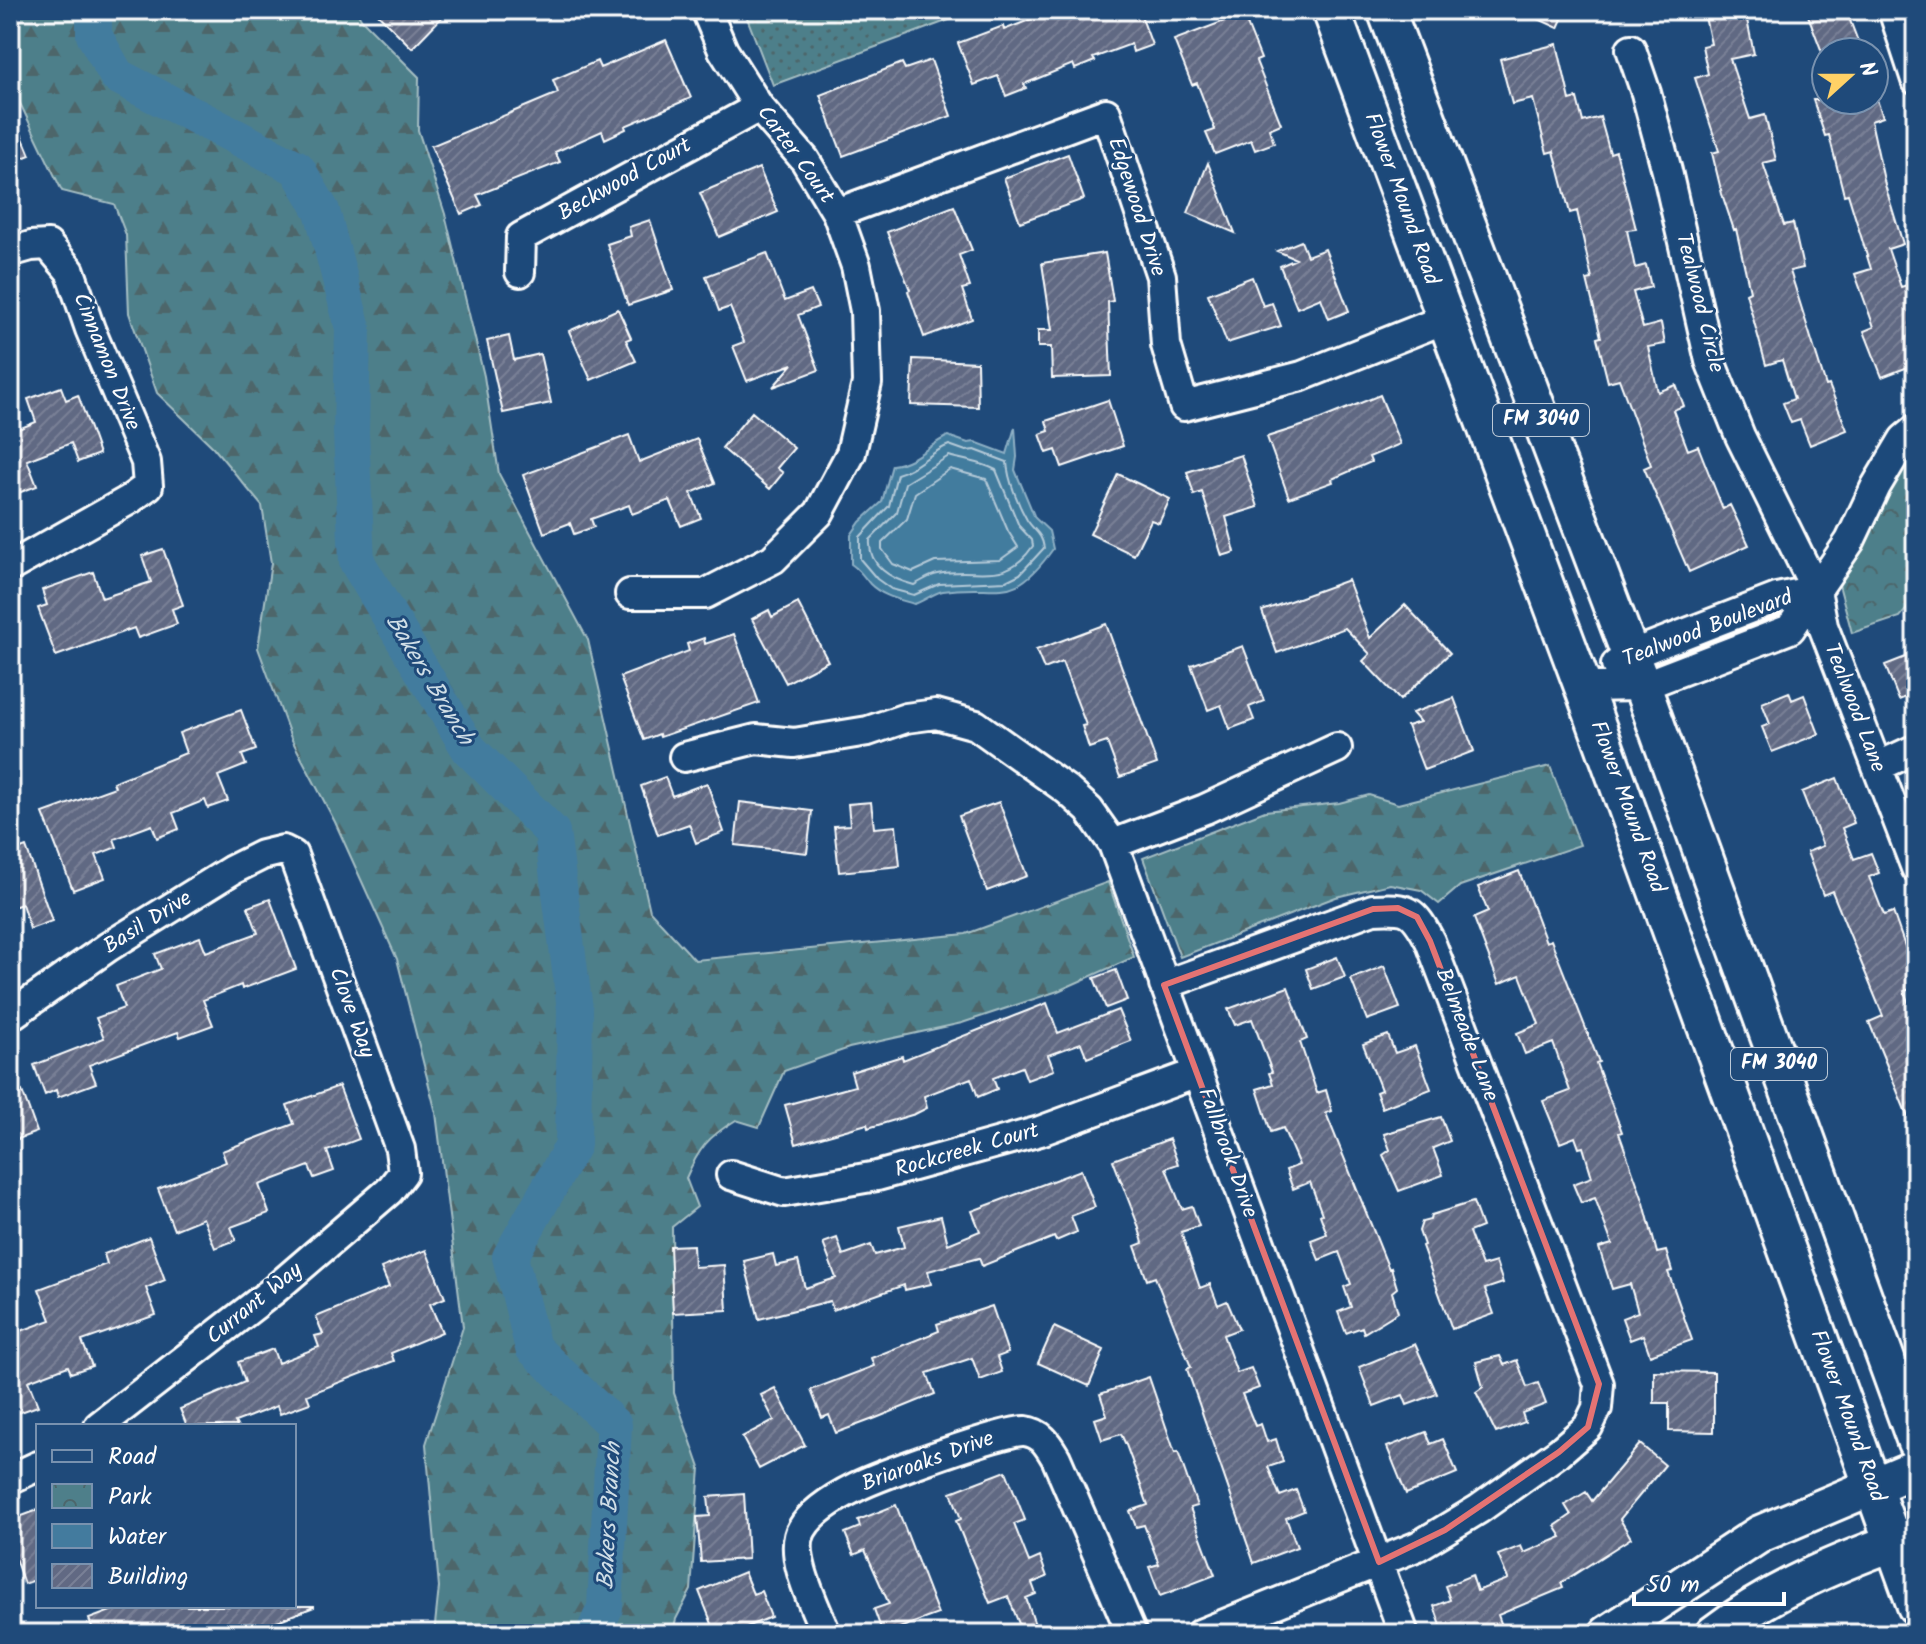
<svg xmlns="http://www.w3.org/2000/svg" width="1926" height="1644" viewBox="0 0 1926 1644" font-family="Kalam,sans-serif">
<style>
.grass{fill:url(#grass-dots);stroke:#a6bfc4;stroke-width:2}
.forest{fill:url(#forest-firs);stroke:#a6bfc4;stroke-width:2}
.park{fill:url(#park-crowns);stroke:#a6bfc4;stroke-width:2}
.water{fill:#437b9e;stroke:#8eb0c5;stroke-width:2}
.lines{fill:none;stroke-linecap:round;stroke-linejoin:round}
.shore{stroke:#b4cad8;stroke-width:2}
.river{stroke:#437b9e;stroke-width:36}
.building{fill:url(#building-hatch);stroke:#fff;stroke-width:2}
.minor-casing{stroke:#fff;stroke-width:34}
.major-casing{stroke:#fff;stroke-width:42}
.minor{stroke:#1f4a7a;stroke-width:28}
.major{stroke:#1f4a7a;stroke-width:36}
.marked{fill:none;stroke:#e47373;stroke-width:6;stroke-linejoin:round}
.labels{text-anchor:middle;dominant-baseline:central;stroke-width:6;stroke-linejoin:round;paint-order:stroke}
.shield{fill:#1f4a7a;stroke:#bcc9d7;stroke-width:2}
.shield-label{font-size:20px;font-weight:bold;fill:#fff}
.street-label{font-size:22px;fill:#fff;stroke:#1f4a7a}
.water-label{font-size:24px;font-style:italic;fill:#d0dee7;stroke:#1f4a7a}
</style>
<defs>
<pattern id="grass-dots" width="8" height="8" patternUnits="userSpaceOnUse" patternTransform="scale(2)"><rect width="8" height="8" fill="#4e7f8a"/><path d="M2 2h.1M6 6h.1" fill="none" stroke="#4d666b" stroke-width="1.8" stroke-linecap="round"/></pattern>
<pattern id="forest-firs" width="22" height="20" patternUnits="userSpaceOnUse" patternTransform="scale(2)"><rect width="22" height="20" fill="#4e7f8a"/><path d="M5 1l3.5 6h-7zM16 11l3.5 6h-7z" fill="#4d666b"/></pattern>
<pattern id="park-crowns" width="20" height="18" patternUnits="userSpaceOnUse" patternTransform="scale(2)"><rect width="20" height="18" fill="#4e7f8a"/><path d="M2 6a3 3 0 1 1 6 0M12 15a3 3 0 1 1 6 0" fill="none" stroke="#4d666b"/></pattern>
<pattern id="building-hatch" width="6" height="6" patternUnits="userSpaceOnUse" patternTransform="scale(2)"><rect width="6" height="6" fill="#616983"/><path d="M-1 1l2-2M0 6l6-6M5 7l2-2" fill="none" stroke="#798096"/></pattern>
</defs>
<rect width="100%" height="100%" fill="#1f4a7a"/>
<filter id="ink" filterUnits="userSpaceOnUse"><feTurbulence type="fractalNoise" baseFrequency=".0125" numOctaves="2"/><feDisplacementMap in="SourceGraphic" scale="16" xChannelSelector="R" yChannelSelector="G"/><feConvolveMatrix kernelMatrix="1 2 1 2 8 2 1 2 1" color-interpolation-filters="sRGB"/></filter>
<g filter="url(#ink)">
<path class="grass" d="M744,10H976L773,85Z"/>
<path class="forest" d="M10,10H356L362,20L419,77L418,130L445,214L484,376L499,474L588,640L650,911L695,960L966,934L1108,882L1134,957L1058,991L962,1023L849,1048L784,1071L759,1127L736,1120C708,1137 699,1148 686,1178L697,1207L672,1227L674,1393L700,1468L691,1590L676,1619L672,1634H434L439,1587L426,1444L463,1327L436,1113L397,959L335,822L291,738L258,648L271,563L262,506L213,447L157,393L129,313L126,235L114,204L62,191L17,97H10Z
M1550,766L1580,845L1460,886L1439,904L1421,890L1390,884L1336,897L1180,957L1143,858L1265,811L1339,803L1369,795L1398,804Z"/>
<path class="park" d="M1916,447V598L1900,617L1852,633L1838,581L1870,534L1889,490Z"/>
<path class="water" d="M1015,427L1017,457L1015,470L1035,518L1049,531L1053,549C1011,608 1001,582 943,591C933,593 924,601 914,604C898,599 882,596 870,584C864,577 860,570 851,564V535L860,522L882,502L892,465C914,463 929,445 948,436L968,443L975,442L1007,454Z"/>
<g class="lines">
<path class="shore" d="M949,445L966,451L975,450L1007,462C1008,480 1018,504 1027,520C1034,531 1042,533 1044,548L1020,574L1006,581L939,584L914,595L891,589L877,579L860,559V537L889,506L897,474C917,469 930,452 949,445Z
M949,456C965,461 981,462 996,470L1019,526L1032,540L1033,546C1005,587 979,566 938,574C930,575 922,581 914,585C891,579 868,566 870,540L897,512L905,483Z
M950,469L986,479L1008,531L1018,547L1000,560L935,562L913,572L893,564L882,549V543L907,519L915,493Z"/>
<path class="river" d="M94,10V35L117,76L297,168L322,211L353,328L351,433L357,562L469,749L552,832L575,1009L573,1145L510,1257L533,1348L614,1425L605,1608L593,1634"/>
</g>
<path class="building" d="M374,10H449L412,48Z
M1054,10H1139L1152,45L1133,52L1131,44L1093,58L1095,61L1075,69L1073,64L1024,84L1026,88L1006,96L998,76L974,85L958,43L1003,26L1004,30Z
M1519,10H1566L1558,28Z
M1737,10H1745L1754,54L1730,59L1750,119L1765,115L1776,160L1763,163L1784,225L1793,223L1803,268L1790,271L1826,386L1829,385L1847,430L1810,445L1800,420L1791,423L1783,403L1794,399L1782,360L1766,365L1746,293L1750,291L1736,229L1734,230L1722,194L1712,153L1719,151L1695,78L1708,74L1702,46L1711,44L1705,17Z
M1806,10H1846L1862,52H1822Z
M1243,14L1261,59L1256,61L1281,124L1269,129L1274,143L1255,150L1251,140L1215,154L1206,133L1215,130L1197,83L1192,85L1174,40Z
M666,40L691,98L625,126L626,129L605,139L602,131L555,152L560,162L477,195L482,205L461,214L431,146L558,93L553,80L597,61L600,68Z
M1557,44L1570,100L1577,98L1583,122L1600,117L1610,153L1616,151L1636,229L1627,230L1635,268L1646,265L1651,287L1633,292L1643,328L1661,323L1665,344L1648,347L1658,392L1676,385L1684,406L1673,410L1688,450L1698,446L1723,509L1730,505L1749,545L1689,572L1644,468L1651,465L1619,379L1608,382L1597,338L1601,337L1587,280L1592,279L1577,211L1570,213L1554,151L1547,153L1533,99L1512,104L1500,59Z
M931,60L951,116L843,156L820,95L902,63L905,69Z
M1876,97L1883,117L1871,121L1885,185L1903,244L1888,249L1901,287L1913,283L1916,293V364L1882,377L1864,331L1874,327L1855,274L1871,269L1848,194L1844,195L1829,135L1825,136L1813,100H1874Z
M10,107L30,155L10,163Z
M1068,154L1084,199L1020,222L1004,178Z
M1208,163L1235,233L1188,213Z
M759,168L778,212L719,237L700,193Z
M954,206L972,250L959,255L970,287L962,289L972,319L924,337L908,291L910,290L887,232Z
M650,220L673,290L628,305L607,244L631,236L629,227Z
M1301,241L1307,256L1325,249L1349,311L1329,319L1321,298L1297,308L1280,266L1296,259L1277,251Z
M767,253L785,301L811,291L818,307L798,315L819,370L773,387L793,364L747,381L733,346L744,342L730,307L719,311L706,276Z
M1105,253L1113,301L1108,302L1111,376L1052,378L1051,347H1038V330H1052L1042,263Z
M1252,277L1263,306L1272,303L1281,326L1227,343L1208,294Z
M618,309L631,338L626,340L636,361L591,380L569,331Z
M509,336L514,360L540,354L551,403L503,413L487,341Z
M913,359L977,362L978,407L911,405Z
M61,387L66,400L78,395L99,454L78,462L71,443L27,460L37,486L10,496V419L16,430L36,422L28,399Z
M1380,395L1400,444L1369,457L1371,462L1332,479L1333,482L1289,498L1267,437L1311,423Z
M1108,400L1123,446L1062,467L1056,450L1047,453L1040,434L1049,431L1046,421Z
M752,412L794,448L777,468L783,473L770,489L722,448Z
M629,435L639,462L697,439L715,483L691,493L701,518L681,526L670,500L632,514L629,505L591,519L594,527L574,534L570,523L544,533L523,475Z
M1241,455L1258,507L1226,517L1235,552L1222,556L1202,492L1194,495L1187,472Z
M1118,474L1170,499L1159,523L1151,520L1134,555L1090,534Z
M163,549L183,605L172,609L177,624L138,638L134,628L56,656L38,608L47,605L42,590L93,572L102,598L151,582L142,556Z
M1348,580L1370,638L1405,605L1450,653L1400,700L1363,661L1370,654L1345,628L1277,653L1262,611Z
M798,603L828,661L786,683L752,619L769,610L772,617Z
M1106,624L1157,764L1120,777L1107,742L1089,748L1082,726L1086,725L1062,662L1044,669L1036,650Z
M734,634L759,703L660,737L659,734L644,740L620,677L689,651L687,644L704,638L705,644Z
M1243,646L1264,701L1249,707L1254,720L1230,729L1221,705L1208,710L1191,665Z
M1916,653V693L1899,700L1885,665Z
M1789,692L1792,700L1804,695L1819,734L1772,752L1762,727L1770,724L1762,703Z
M1454,698L1474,751L1424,770L1407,726L1420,722L1412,713Z
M241,710L256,750L242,755L246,765L218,776L228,801L208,808L205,800L173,813L179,829L157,838L152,825L114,839L117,847L96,855L105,878L73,890L43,813L115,787L113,782L186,753L179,733Z
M665,777L672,796L707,783L724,832L696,843L689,824L658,835L641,786Z
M1837,778L1854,823L1842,828L1854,859L1871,853L1879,873L1869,877L1884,915L1893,912L1916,978V987L1904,991L1916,1023V1137L1869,1022L1883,1016L1832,891L1823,895L1807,852L1823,846L1802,792Z
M740,802L812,811L807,853L735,845Z
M871,802L874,828L896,826L900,866L839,872L834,826L850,825L848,804Z
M999,802L1027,876L987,891L959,816Z
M26,847L52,921L30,929L22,904L10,908V853Z
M1519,871L1546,942L1551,940L1599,1062L1596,1063L1622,1132L1619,1133L1644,1203L1657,1253L1666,1251L1672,1271L1668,1272L1692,1340L1650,1355L1643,1335L1630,1340L1622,1318L1638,1312L1630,1284L1612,1289L1599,1248L1612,1244L1595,1198L1581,1203L1573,1184L1592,1177L1583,1147L1579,1148L1575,1137L1560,1143L1543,1101L1570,1091L1553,1043L1525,1054L1517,1033L1539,1024L1520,975L1499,984L1474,918L1488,912L1478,887Z
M270,899L296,969L242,989L241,985L203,1000L213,1025L180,1037L178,1032L89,1065L96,1083L58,1097L56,1090L45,1095L34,1065L104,1038L96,1018L124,1008L116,986L161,969L155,954L200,937L206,952L258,933L248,907Z
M1337,957L1345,977L1313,989L1306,969Z
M1384,966L1400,1008L1367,1020L1351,979Z
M1116,970L1127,1000L1106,1008L1094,978Z
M1288,987L1307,1039L1300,1042L1317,1093L1326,1090L1332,1111L1326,1113L1389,1269L1391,1268L1397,1288L1392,1292L1398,1312L1364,1333L1362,1327L1346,1333L1338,1312L1351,1307L1344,1287L1351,1284L1339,1252L1319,1260L1311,1240L1327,1234L1320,1215L1322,1214L1310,1182L1293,1189L1286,1170L1299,1165L1283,1128L1271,1132L1257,1089L1273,1084L1269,1073L1272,1072L1252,1019L1235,1025L1228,1009Z
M1047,1003L1058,1033L1118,1010L1131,1041L1087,1058L1081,1043L1048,1055L1054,1070L1027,1080L1022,1067L993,1078L997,1089L978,1097L971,1078L924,1096L927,1108L915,1114L868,1128L867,1124L796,1144L785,1105L855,1086L851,1072L902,1056L903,1060Z
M1388,1035L1395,1053L1415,1046L1431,1089L1382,1108L1376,1092L1381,1090L1363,1044Z
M339,1086L359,1139L327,1151L334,1171L314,1178L309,1166L259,1185L269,1213L231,1227L236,1240L215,1248L203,1218L174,1230L158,1189L226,1162L222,1151L294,1124L287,1105Z
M22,1091L37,1132L10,1142V1095Z
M1441,1117L1450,1141L1433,1148L1443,1175L1399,1191L1383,1155L1390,1150L1384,1134Z
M1169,1139L1178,1164L1166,1168L1182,1209L1192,1206L1199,1226L1181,1232L1200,1288L1210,1284L1218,1305L1227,1301L1239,1329L1223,1335L1237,1373L1251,1368L1259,1388L1242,1394L1255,1426L1261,1424L1267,1442L1276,1439L1283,1462L1268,1467L1280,1496L1296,1490L1304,1511L1286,1518L1297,1547L1254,1563L1187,1369L1191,1367L1155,1277L1147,1280L1135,1246L1143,1243L1138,1225L1113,1160Z
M1081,1170L1095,1207L1071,1216L1077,1232L1056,1241L1054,1237L982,1266L979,1258L928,1271L931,1284L905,1290L904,1285L833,1310L830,1301L759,1319L744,1261L773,1254L776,1266L798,1261L805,1288L836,1278L823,1243L837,1238L843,1255L871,1245L875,1255L904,1247L899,1226L941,1216L948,1244L980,1231L972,1211Z
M1473,1202L1482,1227L1469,1232L1482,1266L1496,1262L1503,1283L1485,1289L1494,1314L1452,1329L1422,1246L1424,1245L1419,1231L1422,1222L1430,1220L1431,1215Z
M149,1237L165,1280L146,1288L156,1315L82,1341L92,1366L71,1373L68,1366L28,1381L38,1406L18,1413L10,1392V1335L51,1320L39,1289L107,1264L104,1254Z
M693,1245L694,1267L724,1265L727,1310L673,1313L670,1246Z
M426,1250L445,1298L430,1304L442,1332L391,1353L394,1361L307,1395L310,1403L280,1414L277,1406L235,1422L237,1426H187L180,1409L245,1382L238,1362L273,1349L278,1363L319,1347L315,1336L323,1334L316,1317L389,1287L381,1268Z
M992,1306L1008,1353L997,1357L1002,1372L980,1380L972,1358L927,1373L935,1394L876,1418L836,1433L829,1415L822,1418L811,1390L874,1366L871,1358L939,1331L937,1324Z
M1054,1327L1104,1350L1089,1386L1038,1363Z
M1415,1344L1437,1394L1407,1405L1403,1395L1374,1406L1359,1367Z
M1500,1356L1504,1365L1517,1360L1527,1387L1538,1383L1546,1404L1522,1413L1525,1422L1496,1433L1476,1392L1483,1387L1476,1362Z
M1654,1371L1714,1372V1432L1669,1431V1403H1654Z
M1149,1377L1175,1453L1178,1452L1197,1506L1190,1508L1215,1575L1160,1596L1149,1567L1159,1564L1144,1525L1136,1527L1130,1511L1148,1505L1126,1445L1121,1434L1102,1440L1095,1419L1107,1415L1100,1394Z
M775,1388L805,1445L759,1469L742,1437L774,1420L761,1395Z
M1426,1432L1431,1444L1443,1439L1457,1473L1406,1494L1387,1447Z
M1640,1444L1665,1465L1620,1519L1631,1538L1561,1583L1563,1588L1498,1615L1505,1634H1444L1434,1606L1450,1600L1445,1586L1472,1575L1477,1591L1508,1579L1498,1555L1521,1546L1524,1553L1562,1537L1555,1526L1571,1515L1565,1505L1586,1492L1592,1501Z
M1006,1471L1025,1520L1014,1524L1029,1562L1040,1557L1047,1577L1032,1583L1036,1594L1026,1598L1038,1634H1023L1008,1596L990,1603L956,1521L961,1519L951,1492Z
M744,1494L748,1559L701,1562L697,1517L710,1516L708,1497Z
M896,1505L938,1614L883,1634L874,1609L889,1604L865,1550L854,1555L845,1533L860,1527L858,1520Z
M38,1510V1579L24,1584L10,1544V1540L17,1537L11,1520Z
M744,1572L753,1594L761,1591L771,1617L729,1634H716L699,1591Z
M124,1606H314V1607L251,1631L248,1624L222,1634H95L89,1619Z"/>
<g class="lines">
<defs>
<path id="minor" d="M1893,10L1916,80
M1631,49L1646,93L1667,171L1710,361L1740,436L1816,590L1823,626L1916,868
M837,213L1106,113L1161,276L1166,345L1184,406L1302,376L1445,319
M10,252L31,246L48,245L70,271L90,329L146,462L148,486L129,500L10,567
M520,272L521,237L759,107
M630,594H705L773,559L819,513L851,453L867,383L865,311L856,266L837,213L805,160L759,107L723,50L706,10
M1616,665L1630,655L1777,598L1816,590
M1583,687L1642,686L1790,629L1850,541L1876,486L1904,439L1916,429
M684,757L756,739L794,743L868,731L906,718L936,714L976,725L1067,790L1089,810L1113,844L1404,1634
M1877,767L1916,749
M1113,844L1205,809L1337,748
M1164,985L1373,909C1409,907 1413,909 1430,941L1599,1384L1597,1408L1588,1427L1559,1452L1479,1509L1418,1546L1200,1634
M10,1016L108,947L232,870L262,855L283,850L293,855L400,1149L403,1173L389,1191L274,1290L99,1426
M731,1175L784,1192L877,1176L1040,1131L1197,1073
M10,1479L38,1466
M826,1634C816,1608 787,1554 802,1529C812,1511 838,1496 856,1487C878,1476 1006,1429 1025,1431C1042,1433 1048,1445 1056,1458L1132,1634"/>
<path id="major" d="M1331,10L1583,687L1916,1606
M1386,10L1642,686L1916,1442
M1608,1634L1760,1534L1916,1468
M1714,1634C1775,1587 1844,1560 1916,1534"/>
</defs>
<use href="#minor" class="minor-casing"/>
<use href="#major" class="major-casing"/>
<use href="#minor" class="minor"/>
<use href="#major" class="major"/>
</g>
</g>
<path class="marked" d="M1398,908L1417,917L1430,941L1599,1384L1588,1427L1559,1452L1445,1530L1379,1562L1164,985L1373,909Z"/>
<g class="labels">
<g class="shield">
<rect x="1493" y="404" width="96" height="32" rx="6"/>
<rect x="1731" y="1048" width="96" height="32" rx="6"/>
</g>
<g class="shield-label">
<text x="1541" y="420">FM 3040</text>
<text x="1779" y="1064">FM 3040</text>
</g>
<g class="street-label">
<text transform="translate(795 155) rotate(54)">Carter Court</text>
<text transform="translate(625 180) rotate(-29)">Beckwood Court</text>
<text transform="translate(1401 199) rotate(70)">Flower Mound Road</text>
<text transform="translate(1136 207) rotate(72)">Edgewood Drive</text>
<text transform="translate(1699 303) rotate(76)">Tealwood Circle</text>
<text transform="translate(106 362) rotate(68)">Cinnamon Drive</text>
<text transform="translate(1708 629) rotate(-21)">Tealwood Boulevard</text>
<text transform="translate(1854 708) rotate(69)">Tealwood Lane</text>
<text transform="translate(1627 807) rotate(70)">Flower Mound Road</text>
<text transform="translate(148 923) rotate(-32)">Basil Drive</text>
<text transform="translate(351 1013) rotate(70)">Clove Way</text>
<text transform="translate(1466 1035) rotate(69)">Belmeade Lane</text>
<text transform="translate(967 1151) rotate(-16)">Rockcreek Court</text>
<text transform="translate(1227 1153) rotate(70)">Fallbrook Drive</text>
<text transform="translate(255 1304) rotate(-39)">Currant Way</text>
<text transform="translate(1847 1416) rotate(70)">Flower Mound Road</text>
<text transform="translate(928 1462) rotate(-20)">Briaroaks Drive</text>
</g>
<g class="water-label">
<text transform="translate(429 680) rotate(59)">Bakers Branch</text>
<text transform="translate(610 1516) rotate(-87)">Bakers Branch</text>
</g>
</g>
<rect width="1926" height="1644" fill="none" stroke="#1f4a7a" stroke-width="40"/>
<rect x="20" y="20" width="1886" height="1604" fill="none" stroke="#fff" stroke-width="3" filter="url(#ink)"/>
<rect x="36" y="1424" width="260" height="184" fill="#1f4a7a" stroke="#7992af" stroke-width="2"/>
<rect x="52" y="1450" width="40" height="12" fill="#1f4a7a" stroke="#7992af" stroke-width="2"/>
<text x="108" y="1464" font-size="24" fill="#ffffff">Road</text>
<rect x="52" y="1484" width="40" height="24" fill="url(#park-crowns)" stroke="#7992af" stroke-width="2"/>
<text x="108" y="1504" font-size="24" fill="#ffffff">Park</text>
<rect x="52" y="1524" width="40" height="24" fill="#437b9e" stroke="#7992af" stroke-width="2"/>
<text x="108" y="1544" font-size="24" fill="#ffffff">Water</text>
<rect x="52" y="1564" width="40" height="24" fill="url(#building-hatch)" stroke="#7992af" stroke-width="2"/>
<text x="108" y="1584" font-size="24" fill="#ffffff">Building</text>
<g transform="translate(1850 76) rotate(69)"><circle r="38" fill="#1f4a7a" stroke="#7992af" stroke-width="2"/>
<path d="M0-6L14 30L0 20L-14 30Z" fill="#ffd166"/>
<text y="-12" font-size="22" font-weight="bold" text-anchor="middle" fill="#ffffff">N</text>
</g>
<path d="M1634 1592v12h150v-12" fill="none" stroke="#ffffff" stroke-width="4"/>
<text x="1646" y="1592" font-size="24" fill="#ffffff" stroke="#1f4a7a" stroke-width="6" paint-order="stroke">50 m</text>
</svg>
